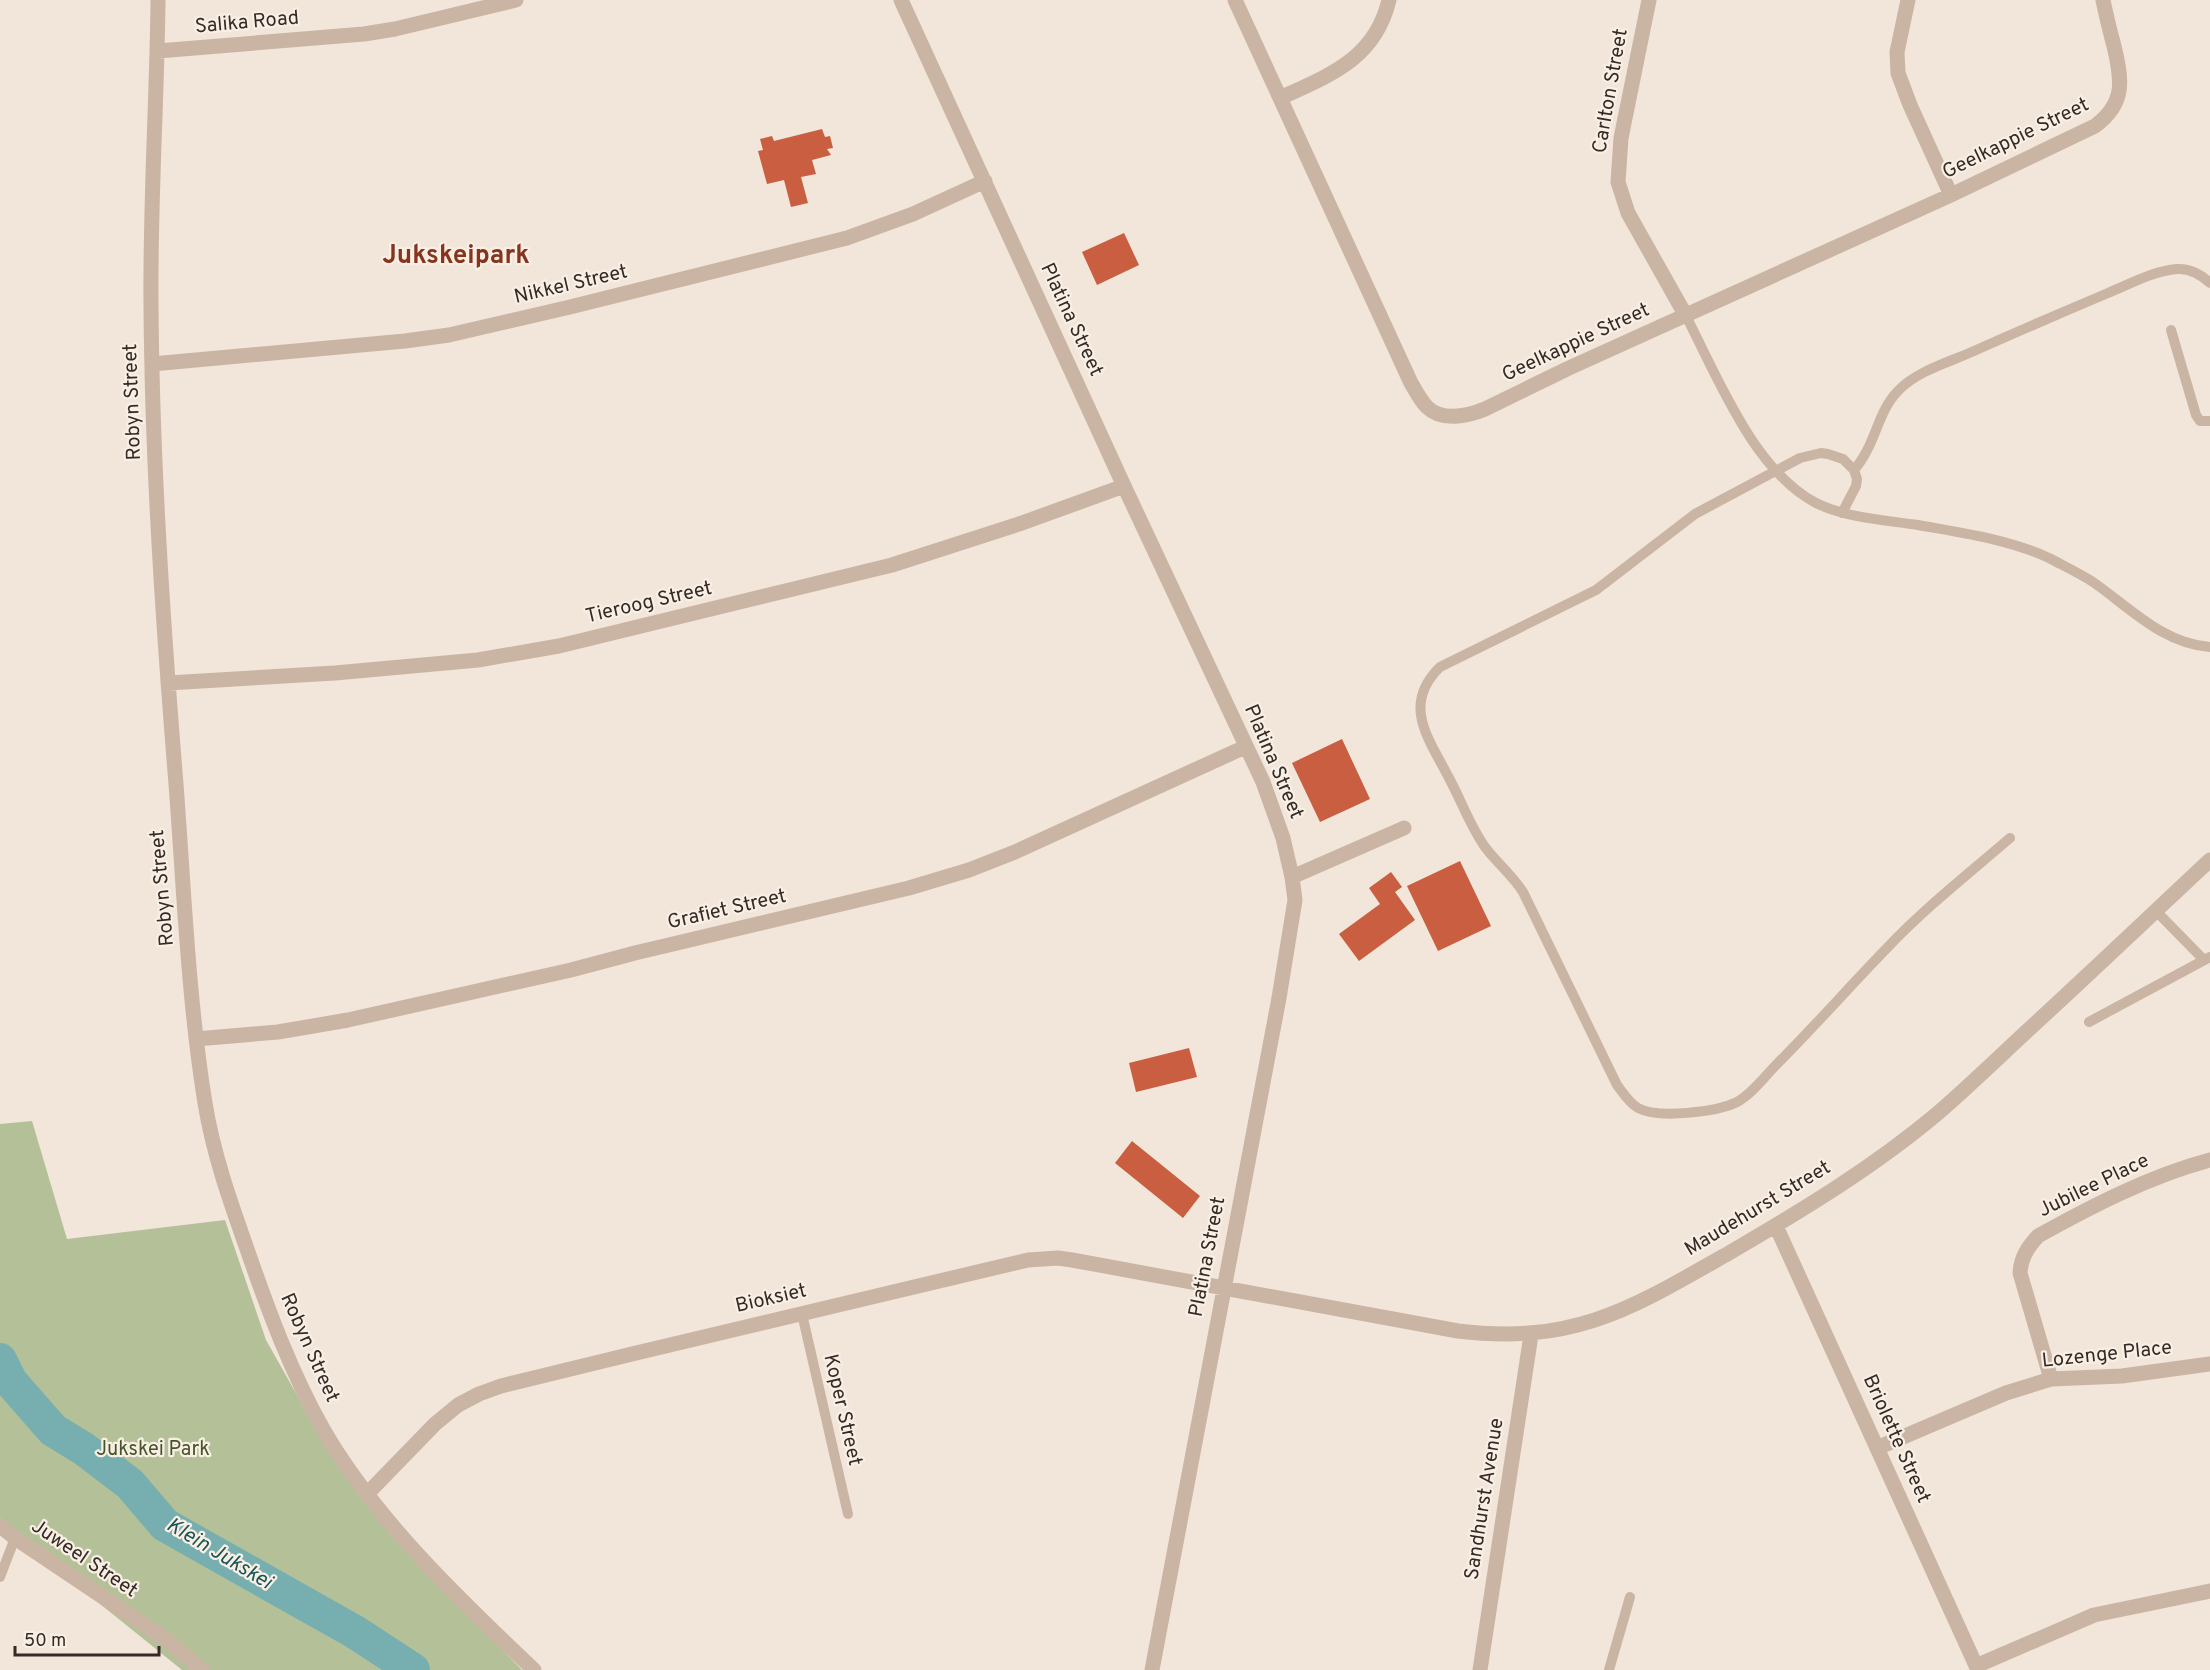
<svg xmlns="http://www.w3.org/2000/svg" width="2210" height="1670" viewBox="0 0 2210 1670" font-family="Overpass,sans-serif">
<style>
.green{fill:#b4c198}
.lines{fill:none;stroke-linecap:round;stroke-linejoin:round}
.river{stroke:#77aeaf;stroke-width:34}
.building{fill:#c95e40}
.lane{stroke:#cab5a4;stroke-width:10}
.street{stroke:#cab5a4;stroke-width:15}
.labels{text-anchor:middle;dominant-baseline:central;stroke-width:4.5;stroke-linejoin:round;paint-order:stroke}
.street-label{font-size:20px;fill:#352b26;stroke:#f9efe5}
.park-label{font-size:20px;fill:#455429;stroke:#f9efe5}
.water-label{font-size:21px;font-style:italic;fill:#1b5557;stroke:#f9efe5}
.district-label{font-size:26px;font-weight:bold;fill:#86341e;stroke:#f9efe5}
</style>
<rect width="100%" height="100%" fill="#f2e5d9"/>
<path class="green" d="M32,1121L67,1239L225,1220L266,1340L319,1434L417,1562L522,1670H182L17,1537L0,1518V1124Z"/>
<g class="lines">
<path class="river" d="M0,1360L11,1382L53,1430L84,1449L130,1484L165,1525L355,1632L413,1670"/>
</g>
<path class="building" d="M822,129L825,137L830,136L833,148L827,149L831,155L812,160L816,174L801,177L808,203L791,207L784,180L767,184L758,151L763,150L760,139L772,136L774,141Z
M1124,233L1139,265L1097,285L1082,252Z
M1342,739L1370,799L1320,822L1292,763Z
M1460,861L1491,926L1438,951L1407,886Z
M1391,872L1402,887L1395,892L1415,920L1359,961L1339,934L1380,904L1369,888Z
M1189,1048L1197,1077L1136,1092L1129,1063Z
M1132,1141L1200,1196L1183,1218L1115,1163Z"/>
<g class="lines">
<path class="lane" d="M1686,316C1717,376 1754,471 1816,503C1846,518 1885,520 1918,525C1962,533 2008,539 2049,558C2064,566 2079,573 2093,582C2129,607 2163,644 2210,647
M2171,330L2196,415L2200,421H2210
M1854,470C1876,445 1877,412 1898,391C1916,371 1950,362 1974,351C2019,331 2063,312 2108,293C2130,284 2153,271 2177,269C2189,268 2202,275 2210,283
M1842,513L1856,486L1857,479L1854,470L1843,459L1828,454L1821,453L1800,458L1695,514L1596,590L1440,667C1401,705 1429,739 1449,778C1461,800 1470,826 1485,847C1497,863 1512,875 1523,892L1617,1085C1623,1093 1629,1103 1638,1108C1658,1119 1717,1112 1737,1102C1752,1094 1765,1076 1777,1064C1815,1026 1850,986 1887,948C1925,908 1968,874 2010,838
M2156,911L2204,960
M2089,1022L2210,957
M802,1314L848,1514
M0,1577L15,1538
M1609,1670L1630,1597"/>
<path class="street" d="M158,0C157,101 150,202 151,303C152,463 163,624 176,784C184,890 188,998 205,1103C213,1153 230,1201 247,1249C268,1310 291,1372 323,1429C374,1518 460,1600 534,1670
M901,0L1124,486L1263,782L1283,838L1292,877L1295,900L1279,998L1152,1670
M1235,0L1411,383C1416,391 1420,400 1427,407C1442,422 1468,416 1485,409L1569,368L1951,195L2095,126C2126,103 2122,80 2114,46C2110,31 2106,15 2103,0
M1649,0L1621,138L1618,182L1628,213L1686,316
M1908,0L1897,52L1898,73L1910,105L1951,195
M158,51L364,34L395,29L516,0
M1280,98C1330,75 1375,59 1389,0
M152,364L405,341L449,335L570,307L847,238L913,214L985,181
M168,683L335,673L478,660L559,646L892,565L1022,523L1124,486
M1292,877L1404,828
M196,1039L278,1032L348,1020L571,970L635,953L909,888L969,870L1015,852L1245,747
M1776,1226L1978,1670
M2051,1379L2020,1273C2021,1257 2028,1247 2038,1236C2092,1206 2150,1176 2210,1160
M1877,1448L2006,1393L2051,1379L2122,1376L2210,1364
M367,1494L435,1424L458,1405L479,1394L501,1386L632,1354L1028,1260L1058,1258L1072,1260L1458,1331C1575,1345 1632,1308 1729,1253C1801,1211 1874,1167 1938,1113C1968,1087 1997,1059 2026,1032C2088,975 2149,917 2210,860
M0,1526L15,1538L167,1640L202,1670
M1976,1666L2094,1615L2210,1591
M1480,1670L1531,1335"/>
</g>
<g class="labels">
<g class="street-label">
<text transform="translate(247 23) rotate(-5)">Salika Road</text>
<text transform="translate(1611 91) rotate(-80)">Carlton Street</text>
<text transform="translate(2016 139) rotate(-26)">Geelkappie Street</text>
<text transform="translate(571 285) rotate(-13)">Nikkel Street</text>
<text transform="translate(1071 320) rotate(65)">Platina Street</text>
<text transform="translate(1576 343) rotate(-25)">Geelkappie Street</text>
<text transform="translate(133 402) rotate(-92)">Robyn Street</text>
<text transform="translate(649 603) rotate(-13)">Tieroog Street</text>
<text transform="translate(1273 762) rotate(67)">Platina Street</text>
<text transform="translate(163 888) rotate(-95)">Robyn Street</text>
<text transform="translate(727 910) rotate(-13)">Grafiet Street</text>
<text transform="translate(2094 1186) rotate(-26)">Jubilee Place</text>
<text transform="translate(1758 1209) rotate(-31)">Maudehurst Street</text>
<text transform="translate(1208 1257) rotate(-79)">Platina Street</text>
<text transform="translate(771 1299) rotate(-13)">Bioksiet</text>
<text transform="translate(309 1348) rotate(66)">Robyn Street</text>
<text transform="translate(2107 1355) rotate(-6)">Lozenge Place</text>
<text transform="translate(842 1410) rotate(77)">Koper Street</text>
<text transform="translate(1896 1439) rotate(66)">Briolette Street</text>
<text transform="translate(1485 1499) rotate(-81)">Sandhurst Avenue</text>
<text transform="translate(84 1559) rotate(34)">Juweel Street</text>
</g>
<g class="park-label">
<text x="153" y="1450">Jukskei Park</text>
</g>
<g class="water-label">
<text transform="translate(219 1554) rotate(31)">Klein Jukskei</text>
</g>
<g class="district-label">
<text x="456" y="256">Jukskeipark</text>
</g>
</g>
<path d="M15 1646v9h144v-9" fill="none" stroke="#352b26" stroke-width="3"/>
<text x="24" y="1646" font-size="18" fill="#352b26" stroke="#f9efe5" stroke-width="4.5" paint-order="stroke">50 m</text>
</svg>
